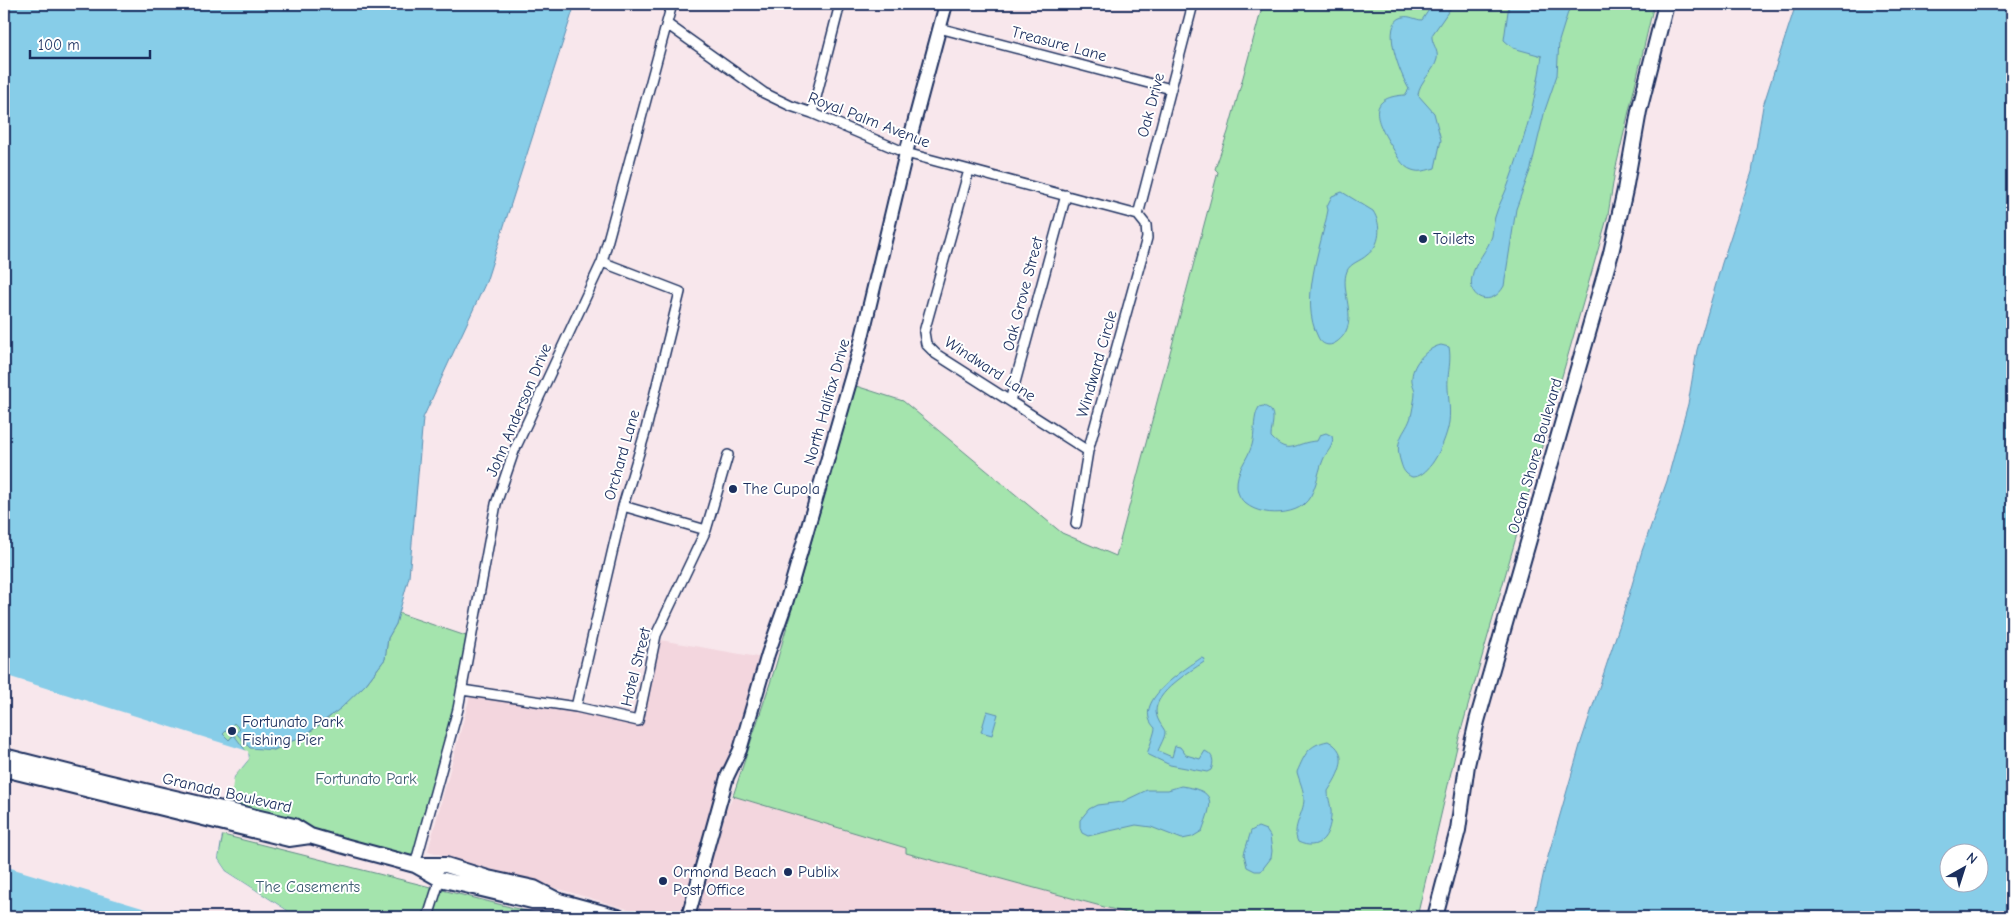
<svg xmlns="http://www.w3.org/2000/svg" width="2016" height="921" viewBox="0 0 2016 921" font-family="'Comic Neue',sans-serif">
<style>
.built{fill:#f3d6de}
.green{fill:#a4e4ad;stroke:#608a86}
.water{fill:#87cde8;stroke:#5c8eb1;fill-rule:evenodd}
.pier{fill:#f8e7ec}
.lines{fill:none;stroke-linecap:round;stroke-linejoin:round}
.street-casing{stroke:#1b2f5e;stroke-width:12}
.secondary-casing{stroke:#1b2f5e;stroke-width:16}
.primary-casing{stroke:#1b2f5e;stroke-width:18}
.street{stroke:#fff;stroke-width:9}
.secondary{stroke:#fff;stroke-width:12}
.primary{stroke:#fff;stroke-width:14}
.poi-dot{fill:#1b2f5e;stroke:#fff;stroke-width:2}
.labels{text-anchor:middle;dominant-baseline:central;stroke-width:4;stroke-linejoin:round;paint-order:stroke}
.street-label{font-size:16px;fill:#1b2f5e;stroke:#fff}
.poi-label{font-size:16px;fill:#1b2f5e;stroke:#fff;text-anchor:start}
.park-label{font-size:16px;fill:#3d5c72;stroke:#fff}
</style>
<rect width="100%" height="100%" fill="#f8e7ec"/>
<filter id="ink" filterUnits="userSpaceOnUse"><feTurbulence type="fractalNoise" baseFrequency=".02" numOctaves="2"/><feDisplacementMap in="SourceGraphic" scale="10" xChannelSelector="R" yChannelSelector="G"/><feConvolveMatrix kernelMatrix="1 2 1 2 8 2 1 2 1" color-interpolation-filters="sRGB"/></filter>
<g filter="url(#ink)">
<path class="built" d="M660,640L763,658L683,917H655L428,851L470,696L571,711L640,725Z
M733,796L907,848L906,853L1141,917H694L727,809Z"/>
<path class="green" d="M1263,4H1654L1615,171L1608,215L1460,734L1417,917H1141L906,853V848L733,796L775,668L856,386L903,401L1062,533L1116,556L1218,172L1215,169L1228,132Z
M398,613L472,638L415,865L225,811L234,777L249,759L233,735L229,740L223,734L234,723L240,729L236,733L274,750L308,733L324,722L366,684L385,659L388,638L396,624Z
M223,835L550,917H297L226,871L218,859Z"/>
<path class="water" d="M4,4H575L486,282L423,418L409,577L396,624L388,638L385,659L366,684L341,708L308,733L274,750L250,748L236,733L240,729L234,723L223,734L229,740L234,735L249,755C248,765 238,769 234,777C224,797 223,836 218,859L226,871L297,917H4Z
M1433,4H1450V9L1432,35C1431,43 1439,50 1437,59C1434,72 1419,81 1418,95L1434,113L1441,140L1435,168C1427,170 1420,173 1412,170C1402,167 1397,155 1392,147C1377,123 1364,97 1405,95L1409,89C1401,76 1379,23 1403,17C1409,15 1416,20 1422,20Z
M1509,4H1569V9L1559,41L1557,75L1545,110L1531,168L1516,209L1504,286C1492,308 1467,299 1472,277C1474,263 1488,250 1492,236C1493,230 1493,223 1495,217C1498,206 1504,196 1508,185C1523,144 1536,99 1542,56L1513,48L1504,40Z
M1796,4H2012V917H1534L1545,867L1581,742L1623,615L1642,551L1667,481L1688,404L1697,350L1722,263L1752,172L1763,106ZM1948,854H1978V884H1948Z
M1342,192L1373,211C1382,225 1381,245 1367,255C1361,261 1350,263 1347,271C1340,288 1355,313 1346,331C1344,336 1338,342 1333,344C1326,347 1320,342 1318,337C1299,300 1321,248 1328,210L1327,206L1332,196Z
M1441,345L1449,347C1451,358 1449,368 1448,378C1447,393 1451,407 1449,422C1447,438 1431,478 1412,477C1405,474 1403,470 1401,463C1392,436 1409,432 1412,412C1413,406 1415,398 1415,393C1415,388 1411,383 1412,377C1413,363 1427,348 1441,345Z
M1263,406C1279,410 1271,425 1271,437C1290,457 1294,442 1317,441L1320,435L1326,433L1332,436C1335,446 1326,452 1323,460C1317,474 1316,495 1303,505C1285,519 1239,515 1237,487C1236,470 1247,461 1252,445C1255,434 1253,422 1257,411L1259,407Z
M1201,658L1205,659L1204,662C1189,672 1155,692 1156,712C1157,722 1165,729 1165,732C1165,738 1160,745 1158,751L1172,757L1175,746L1180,747L1186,755L1200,759L1205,751C1214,755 1214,762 1211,770L1207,772L1170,765L1147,754C1149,748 1155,732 1155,728C1130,703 1183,671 1201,658Z
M987,711L998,714L992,735L981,732Z
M1328,741C1351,753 1339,774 1328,791C1328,800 1332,807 1331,816C1330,836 1319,852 1298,842C1291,827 1304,814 1304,799C1304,790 1299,780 1297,772C1305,754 1308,745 1328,741Z
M1181,786C1217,791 1213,801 1202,831L1192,837L1182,839L1151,827L1136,825L1088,836L1082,833L1080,828V820L1089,809L1097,805L1122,802L1147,790H1168Z
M1258,827L1266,830L1270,836L1272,851L1271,858L1261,871H1255L1247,867L1244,854L1251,831Z"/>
<path class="pier" d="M4,675L248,751L249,759L234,777L225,836L222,835L218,859L226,871L297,917H172L4,866Z"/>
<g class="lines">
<defs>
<path id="street" d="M667,24L764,93L791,106L812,113L906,153L1138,215
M939,28L1171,89
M812,113L840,4
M969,170L924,332L926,344L936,354L1088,451
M1138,215L1193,4
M1010,401L1066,195
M623,506L706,530
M1076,524L1088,451L1147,238L1146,225L1138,215
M462,690L576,707L638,721L656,635L706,530L728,455
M576,707L623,506L645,433L680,292L602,262
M415,865L458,709L496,504L514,451L602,262L672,4
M428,917L440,879"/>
<path id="secondary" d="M688,917L727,777L740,750L768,654L786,603L858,354L906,153L946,4"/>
<path id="primary" d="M4,756L107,782L294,826L310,836L348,847L415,865H446L488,878L534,888L559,901L618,917
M4,769L289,839L310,836
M415,865L440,879L532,901H557
M1435,917L1458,830L1467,765L1477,721L1611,253L1625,190L1639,111L1666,4"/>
</defs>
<use href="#street" class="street-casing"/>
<use href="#secondary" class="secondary-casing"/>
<use href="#primary" class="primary-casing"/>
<use href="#street" class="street"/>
<use href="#secondary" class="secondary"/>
<use href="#primary" class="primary"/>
</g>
</g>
<g class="poi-dot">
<circle cx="1423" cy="239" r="5"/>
<circle cx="733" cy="489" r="5"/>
<circle cx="232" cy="731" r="5"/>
<circle cx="788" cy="872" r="5"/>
<circle cx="663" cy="881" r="5"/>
</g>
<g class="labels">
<g class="street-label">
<text transform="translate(1059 44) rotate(15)">Treasure Lane</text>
<text transform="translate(1151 105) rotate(-75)">Oak Drive</text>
<text transform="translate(869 120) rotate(21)">Royal Palm Avenue</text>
<text transform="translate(1023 294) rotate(-75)">Oak Grove Street</text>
<text transform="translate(1097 364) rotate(-74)">Windward Circle</text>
<text transform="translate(990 369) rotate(33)">Windward Lane</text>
<text transform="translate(827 402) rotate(-74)">North Halifax Drive</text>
<text transform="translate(519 410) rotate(-67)">John Anderson Drive</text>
<text transform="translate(622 455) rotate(-74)">Orchard Lane</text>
<text transform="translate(1535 456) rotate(-74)">Ocean Shore Boulevard</text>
<text transform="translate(636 667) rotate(-76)">Hotel Street</text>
<text transform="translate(227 793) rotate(13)">Granada Boulevard</text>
</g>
<g class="poi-label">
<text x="1433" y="239">Toilets</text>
<text x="743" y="489">The Cupola</text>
<text x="242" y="722">Fortunato Park<tspan x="242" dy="18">Fishing Pier</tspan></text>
<text x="673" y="872">Ormond Beach<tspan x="673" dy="18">Post Office</tspan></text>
<text x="798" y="872">Publix</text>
</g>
<g class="park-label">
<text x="366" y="779">Fortunato Park</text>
<text x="308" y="887">The Casements</text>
</g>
</g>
<rect width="2016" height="921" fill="none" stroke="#fff" stroke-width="20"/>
<rect x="10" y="10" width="1996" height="901" fill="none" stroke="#1b2f5e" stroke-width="2" filter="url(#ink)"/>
<g transform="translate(1964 868) rotate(39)"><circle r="24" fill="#ffffff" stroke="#a4acbf"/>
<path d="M0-4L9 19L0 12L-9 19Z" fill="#1b2f5e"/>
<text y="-8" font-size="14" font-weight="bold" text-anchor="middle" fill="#1b2f5e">N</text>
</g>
<path d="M30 50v8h120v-8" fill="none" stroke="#1b2f5e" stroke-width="2.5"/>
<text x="38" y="50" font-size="15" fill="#1b2f5e" stroke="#ffffff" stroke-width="4" paint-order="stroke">100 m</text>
</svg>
